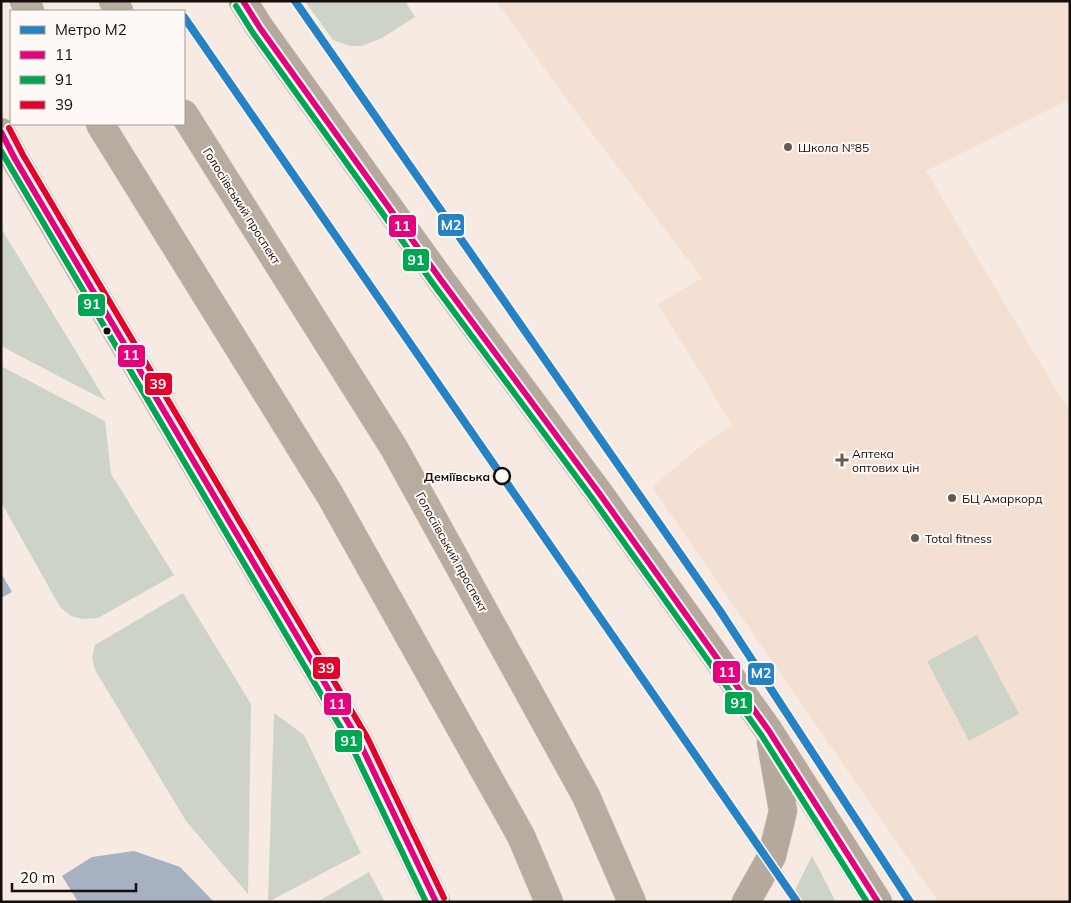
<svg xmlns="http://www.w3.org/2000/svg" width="1071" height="903" viewBox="0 0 1071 903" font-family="Mulish,sans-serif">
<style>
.built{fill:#f4e0d3}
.green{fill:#ced3c8}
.water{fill:#a6b2c1}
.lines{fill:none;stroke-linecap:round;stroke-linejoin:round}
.primary-casing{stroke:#d0c8c2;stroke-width:29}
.trunk-casing{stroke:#d0c8c2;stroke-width:29}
.primary{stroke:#b5a99e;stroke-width:28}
.trunk{stroke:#b8aca0;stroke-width:28}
.bus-1-casing{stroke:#fef9f7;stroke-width:10}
.bus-2-casing{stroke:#fef9f7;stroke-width:10}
.bus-3-casing{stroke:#fef9f7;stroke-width:10}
.bus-1{stroke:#e5007d;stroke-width:6}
.bus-2{stroke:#00a651;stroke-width:6}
.bus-3{stroke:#e4002b;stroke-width:6}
.metro-1-casing{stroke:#fef9f7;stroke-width:11}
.metro-1{stroke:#2782c5;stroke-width:8}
.poi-dot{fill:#645b56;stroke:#fef9f7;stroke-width:2}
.bus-dot{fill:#150e0a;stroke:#fef9f7;stroke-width:2}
.stop-dot{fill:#fef9f7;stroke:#150e0a;stroke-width:2.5}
.labels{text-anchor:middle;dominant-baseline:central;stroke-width:4;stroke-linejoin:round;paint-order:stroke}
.poi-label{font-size:12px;fill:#150e0a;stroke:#fef9f7;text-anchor:start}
.street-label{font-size:12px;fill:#150e0a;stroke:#fef9f7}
.stop-label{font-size:12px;font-weight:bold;fill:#150e0a;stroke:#fef9f7;text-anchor:end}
.line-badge{stroke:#fef9f7;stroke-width:2}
.badge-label{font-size:14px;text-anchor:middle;font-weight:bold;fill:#fff}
</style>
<rect width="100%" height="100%" fill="#f6eae3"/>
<path class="built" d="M496,1H1070V99L926,171L1070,413V902H938L652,487L696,450L732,425L658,304L702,278L584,123Z"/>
<path class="green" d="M305,1H405L415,17L382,38L362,46H350L333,40Z
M1,228L106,401L1,346Z
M1,366L105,421L111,474L174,575L98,618L83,619L71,616L60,607L1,502Z
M183,593L251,704L248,894L186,821L95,670L92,658L95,645Z
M977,635L1019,714L969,741L927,661Z
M274,713L304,735L361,853L268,902Z
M812,856L836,902H789Z
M369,872L385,902H317Z"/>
<path class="water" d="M1,573L12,592L1,598Z
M134,851L180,867L214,902H78L62,876L92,857Z"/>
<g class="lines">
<defs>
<path id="primary" d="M243,1L260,28L441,280L599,493L769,731L878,902
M1,132L15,159L359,741L436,902
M746,902L772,856L783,811L771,742"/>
<path id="trunk" d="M24,1L30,11
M113,1L119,11
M184,114L394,448L586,796L632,902
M100,124L330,495L521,836L549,902"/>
</defs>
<use href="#primary" class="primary-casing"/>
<use href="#trunk" class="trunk-casing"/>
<use href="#primary" class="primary"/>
<use href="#trunk" class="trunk"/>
<defs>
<path id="bus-1" d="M243,1L260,28L441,280L599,493L769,731L878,902
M1,132L15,159L359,741L436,902"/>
<path id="bus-2" d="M236,6L253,33L434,285L592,498L762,736L867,902
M1,151L351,745L426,902"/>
<path id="bus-3" d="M9,128L23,155L367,737L444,898"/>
</defs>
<use href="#bus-1" class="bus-1-casing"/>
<use href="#bus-2" class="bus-2-casing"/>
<use href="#bus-3" class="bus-3-casing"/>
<use href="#bus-1" class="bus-1"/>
<use href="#bus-2" class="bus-2"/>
<use href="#bus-3" class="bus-3"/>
<defs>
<path id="metro-1" d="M295,1L720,611L910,902
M184,17L797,902"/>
</defs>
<use href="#metro-1" class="metro-1-casing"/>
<use href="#metro-1" class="metro-1"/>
</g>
<g class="poi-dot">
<circle cx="788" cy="147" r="5"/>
<path d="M839.5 452.5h5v5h5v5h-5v5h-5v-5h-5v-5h5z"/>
<circle cx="952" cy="498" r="5"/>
<circle cx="915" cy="538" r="5"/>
</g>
<circle class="bus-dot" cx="107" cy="331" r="4.5"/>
<circle class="stop-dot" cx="502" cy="476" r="8"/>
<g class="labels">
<g class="poi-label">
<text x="798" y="147">Школа №85</text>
<text x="852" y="453">Аптека<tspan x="852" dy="14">оптових цін</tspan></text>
<text x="962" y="498">БЦ Амаркорд</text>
<text x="925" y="538">Total fitness</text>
</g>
<g class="street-label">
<text transform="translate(242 206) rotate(58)">Голосіївський проспект</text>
<text transform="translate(452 552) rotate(61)">Голосіївський проспект</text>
</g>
<g class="stop-label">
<text x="490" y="476">Деміївська</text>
</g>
</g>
<g class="line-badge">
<rect x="437" y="213" width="28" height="24" rx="5" fill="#2782c5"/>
<rect x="388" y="214" width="29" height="24" rx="5" fill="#e5007d"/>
<rect x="402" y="248" width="28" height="24" rx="5" fill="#00a651"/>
<rect x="77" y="293" width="29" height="24" rx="5" fill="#00a651"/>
<rect x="117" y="344" width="29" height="24" rx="5" fill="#e5007d"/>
<rect x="144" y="372" width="29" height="24" rx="5" fill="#e4002b"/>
<rect x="312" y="656" width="29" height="24" rx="5" fill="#e4002b"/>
<rect x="712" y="660" width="29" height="24" rx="5" fill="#e5007d"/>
<rect x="747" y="662" width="28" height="24" rx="5" fill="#2782c5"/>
<rect x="724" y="691" width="29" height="24" rx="5" fill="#00a651"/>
<rect x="323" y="692" width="29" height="24" rx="5" fill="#e5007d"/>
<rect x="334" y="729" width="29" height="24" rx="5" fill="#00a651"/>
</g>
<g class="badge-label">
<text x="451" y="230">M2</text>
<text x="402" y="231">11</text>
<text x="416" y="265">91</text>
<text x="92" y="309">91</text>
<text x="131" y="360">11</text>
<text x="158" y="389">39</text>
<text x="326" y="673">39</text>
<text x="727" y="677">11</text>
<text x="761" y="678">M2</text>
<text x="739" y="708">91</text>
<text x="337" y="709">11</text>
<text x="349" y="746">91</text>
</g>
<rect width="1071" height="903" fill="none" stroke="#150e0a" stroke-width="5"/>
<rect x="10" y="10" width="175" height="115" fill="#fef9f7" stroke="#a19b98"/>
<rect x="20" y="26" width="25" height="8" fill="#2782c5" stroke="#a19b98"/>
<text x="55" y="35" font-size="15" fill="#150e0a">Метро M2</text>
<rect x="20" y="51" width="25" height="8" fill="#e5007d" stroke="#a19b98"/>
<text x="55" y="60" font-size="15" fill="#150e0a">11</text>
<rect x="20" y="76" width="25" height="8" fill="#00a651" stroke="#a19b98"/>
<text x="55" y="85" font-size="15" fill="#150e0a">91</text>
<rect x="20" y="101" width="25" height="8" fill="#e4002b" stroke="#a19b98"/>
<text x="55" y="110" font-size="15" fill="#150e0a">39</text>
<path d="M12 883v8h124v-8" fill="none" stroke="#150e0a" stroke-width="2.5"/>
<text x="20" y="883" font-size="15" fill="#150e0a" stroke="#fef9f7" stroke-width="4" paint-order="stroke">20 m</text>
</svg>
